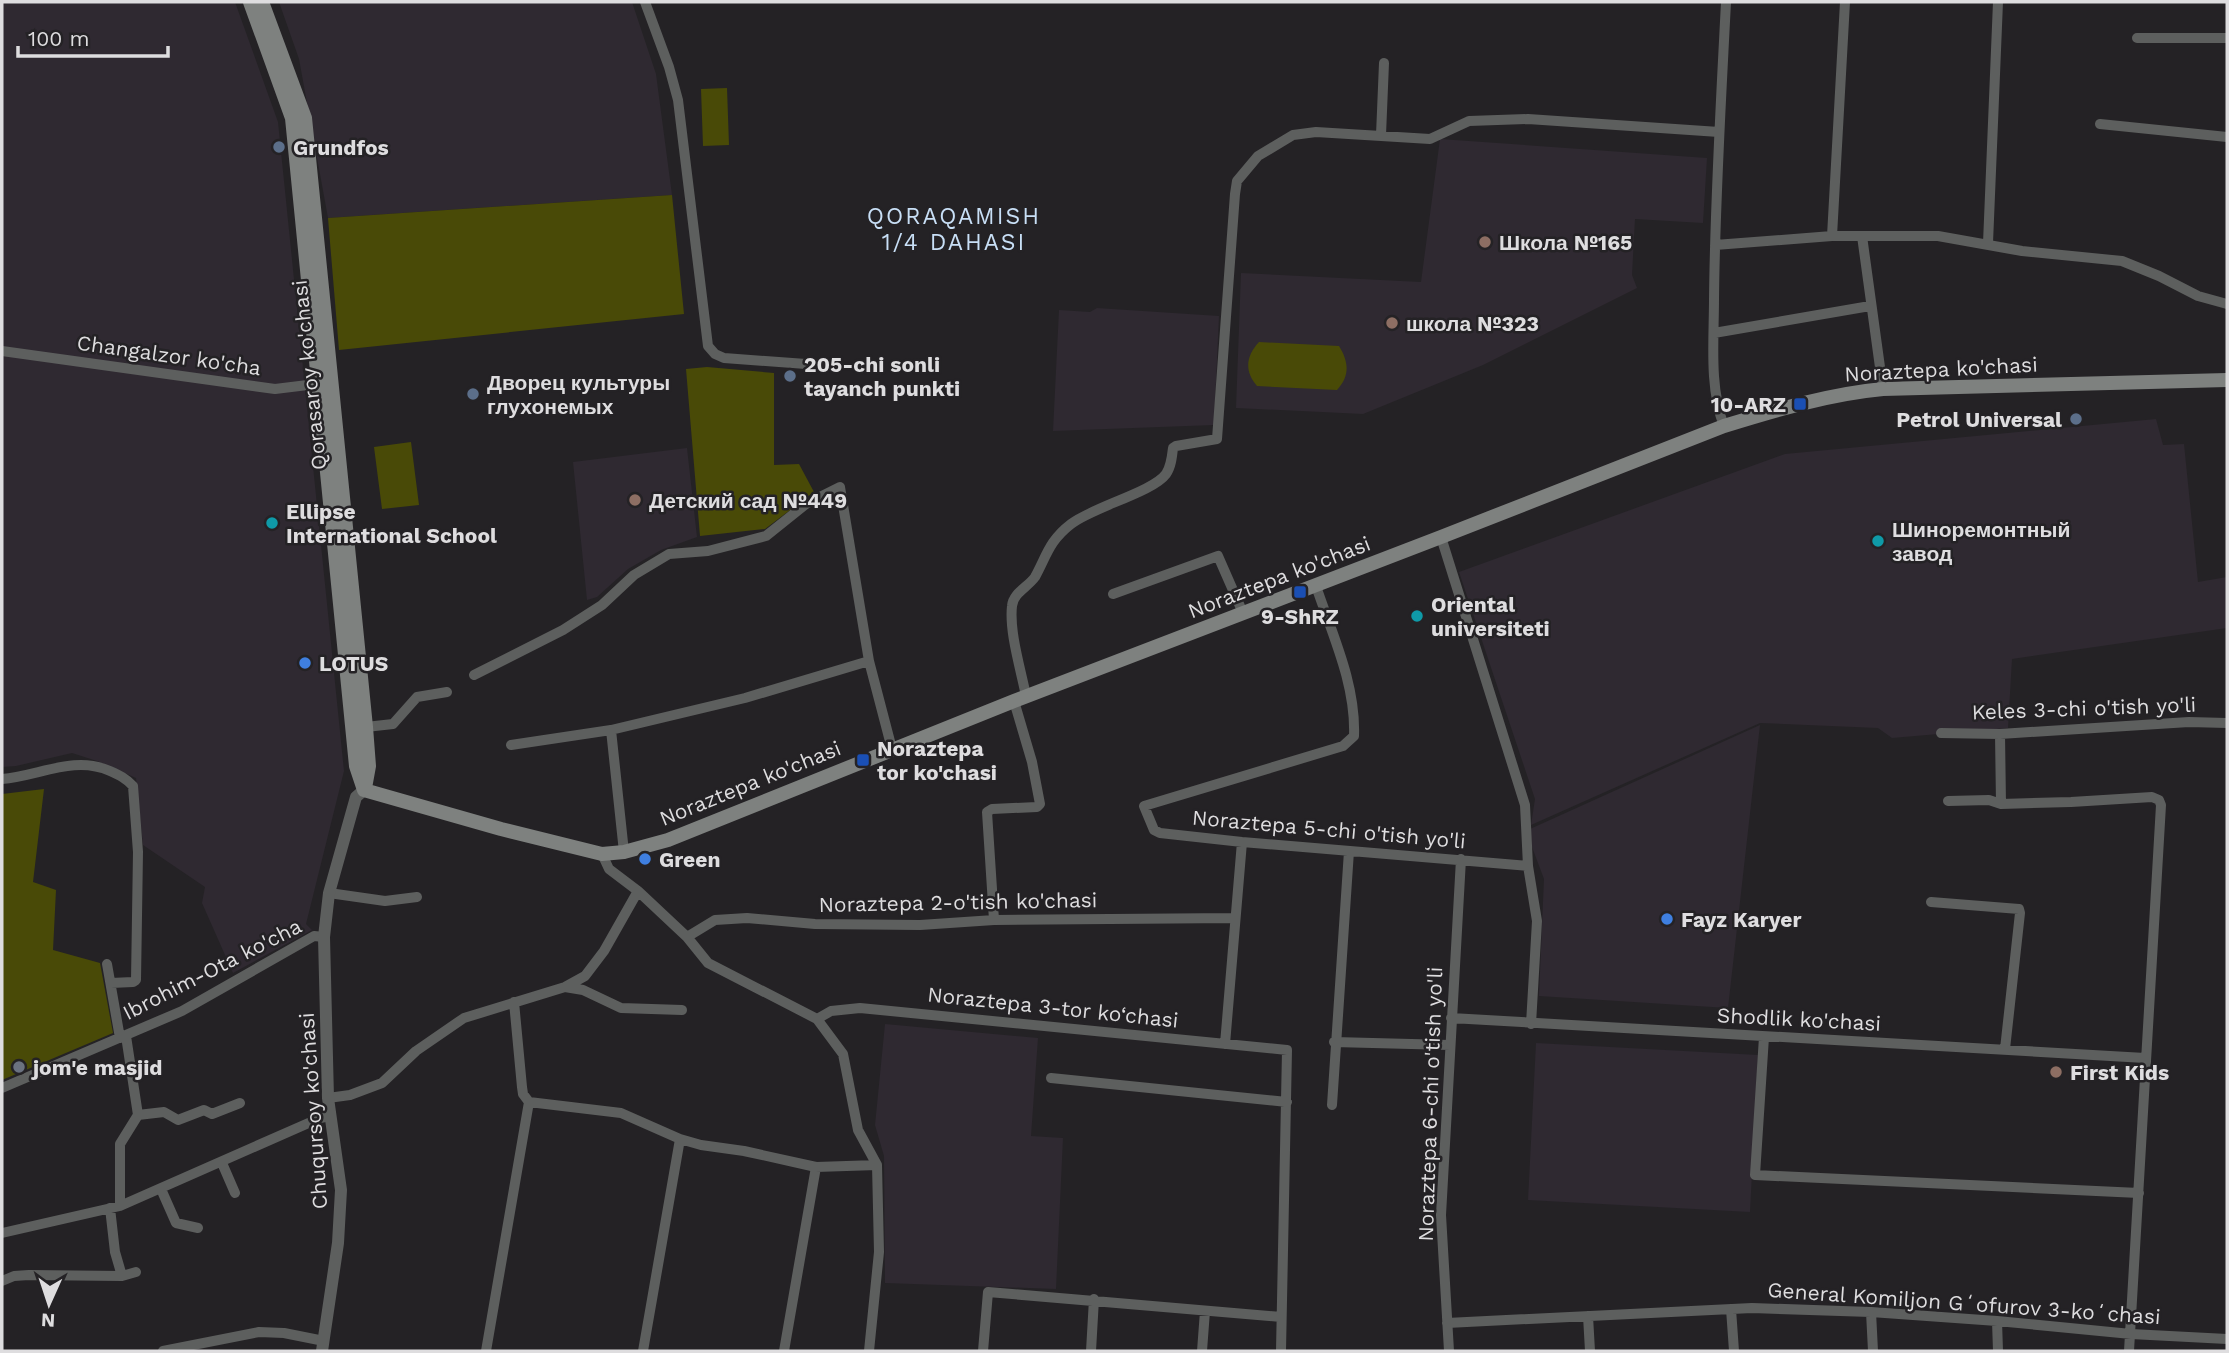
<svg xmlns="http://www.w3.org/2000/svg" width="2229" height="1353" viewBox="0 0 2229 1353" font-family="'Work Sans',sans-serif">
<style>
.built{fill:#2f2931}
.green{fill:#494a07}
.lines{fill:none;stroke-linecap:round;stroke-linejoin:round}
.minor{stroke:#5d5f5e;stroke-width:10}
.tertiary{stroke:#5d5f5e;stroke-width:12}
.secondary{stroke:#7e817f;stroke-width:14}
.service-dot{fill:#5c6f8a;stroke:#242225;stroke-width:2.5}
.education-dot{fill:#8d6e63;stroke:#242225;stroke-width:2.5}
.transit-dot{fill:#1a4fb4;stroke:#242225;stroke-width:2.5}
.culture-dot{fill:#0f9aa8;stroke:#242225;stroke-width:2.5}
.shop-dot{fill:#3f7fe0;stroke:#242225;stroke-width:2.5}
.worship-dot{fill:#6b7280;stroke:#242225;stroke-width:2.5}
.labels{text-anchor:middle;dominant-baseline:central;stroke-width:5;stroke-linejoin:round;paint-order:stroke}
.poi-label{font-size:21px;font-weight:bold;fill:#dedddf;stroke:#242225;text-anchor:start}
.street-label{font-size:21px;fill:#dedddf;stroke:#242225}
.neighbourhood-label{font-size:23px;letter-spacing:2px;fill:#c8dff6;stroke:#242225}
</style>
<rect width="100%" height="100%" fill="#242225"/>
<path class="built" d="M2,2H235L278,122L344,771L306,924L312,930L233,973L202,903L205,887L143,845L136,778L97,761L72,753L16,766L2,767Z
M279,2H632L656,74L672,195L328,218L299,59Z
M1440,139L1707,158L1703,223L1635,219L1632,275L1637,288L1483,365L1363,414L1236,408L1241,273L1421,282Z
M1097,308L1219,316L1214,425L1053,431L1059,310L1090,312Z
M2156,419L2163,445L2184,444L2198,582L2227,577V628L2012,659L2008,728L1892,738L1878,728L1760,723L1531,825L1535,799L1459,572L1785,454Z
M687,448L697,537L661,550L628,569L597,597L587,600L573,462Z
M1760,725L1728,1008L1539,996L1544,879L1532,847L1530,829Z
M885,1024L1038,1038L1031,1136L1063,1138L1056,1289L885,1283L884,1156L875,1125Z
M1536,1043L1758,1055L1750,1212L1528,1200Z"/>
<path class="green" d="M727,88L729,145L703,146L701,89Z
M672,195L684,314L339,350L328,218Z
M1259,342L1339,346C1349,362 1350,376 1337,390L1257,386C1244,371 1246,356 1259,342Z
M707,367L774,373V465L799,464L814,492L765,529L700,536L686,369Z
M411,442L419,505L382,509L374,447Z
M44,789L33,882L56,890L53,950L100,963L113,1033L2,1080V794Z"/>
<g class="lines">
<path class="minor" d="M645,2L669,67L678,100L708,346L715,354L724,358L806,364
M2137,38H2227
M2100,124L2227,137
M1381,135L1384,63
M1832,236L1845,2
M1862,236L1883,389
M1988,243L1998,2
M1715,245L1832,236H1938L2022,251L2122,261L2159,276L2198,296L2227,304
M1714,333L1870,306
M2,351L275,389L324,383
M1724,426C1709,387 1714,340 1714,299C1715,200 1721,101 1726,2
M1441,537L1525,805L1528,866L1537,921L1531,1024
M1316,586C1332,634 1356,684 1354,736L1343,746L1144,806L1154,830L1160,833L1242,842L1528,866
M1113,594L1218,556L1243,613
M474,675L563,630L602,605L634,575L669,554L708,551L766,536L806,504L840,487L869,661L892,749
M1026,696C1021,670 1009,632 1012,606C1013,593 1028,587 1035,577C1047,555 1049,541 1071,524C1093,507 1153,492 1166,474C1171,467 1172,457 1173,448L1176,446L1217,439L1235,194L1237,181L1258,156L1293,135L1316,132L1430,139L1469,121L1528,119L1719,132
M366,727L393,724L417,697L447,692
M611,730L624,852
M1941,733L2000,734L2189,722L2227,723
M2000,734L2001,804
M511,745L611,730L745,698L869,661
M2,779C39,776 74,755 110,771C119,775 126,778 133,786L138,852L136,980L133,982L111,983
M1948,801L1989,800L2001,804L2071,802L2152,797L2159,800L2161,805L2129,1351
M602,854L609,869L638,891L687,937L708,963L817,1019L843,1054L858,1130L877,1165L879,1252L869,1351
M329,893L385,901L417,897
M1931,902L2019,909L2020,913L2005,1049
M994,920L987,812L992,809L1037,807L1040,804L1032,762L1014,701
M687,937L715,920L747,918L815,924L920,925L994,920L1235,918
M107,964L120,1038
M565,987L583,990L621,1008L682,1010
M1451,1018L2145,1058
M817,1019L831,1011L860,1008L1287,1050L1281,1351
M1764,1037L1755,1175L2139,1193
M1334,1042L1450,1045
M1225,1044L1242,842
M1051,1078L1287,1102
M2,1088L182,1011L314,936L324,937
M328,1098L350,1095L382,1083L416,1051L464,1018L565,987L585,976L604,951L638,891
M529,1102L621,1113L680,1139L701,1145L744,1151L816,1167L877,1165
M1332,1105L1349,851
M138,1115L164,1112L178,1120L204,1110L212,1114L240,1103
M222,1163L235,1193
M161,1189L176,1223L198,1228
M120,1206V1144L138,1115L126,1036
M110,1208L115,1252L122,1276
M2,1233L120,1206L320,1118L331,1116
M2,1281L14,1276L29,1275L122,1276L136,1272
M1731,1309L1734,1351
M1871,1312L1873,1351
M1588,1316L1590,1351
M1997,1321L1998,1351
M1447,1323L1752,1308L1871,1312L1997,1321L2131,1334L2227,1339
M163,1351L259,1332L284,1333L324,1341
M486,1351L529,1102L523,1094L522,1087L514,1002
M643,1351L680,1139
M784,1351L816,1167
M983,1351L988,1292L1281,1317
M1091,1351L1094,1299
M1202,1351L1205,1311
M1449,1351L1441,1215L1461,859"/>
<path class="tertiary" d="M322,1351L338,1243L341,1190L328,1098L324,937L329,893L356,797L364,790"/>
<path class="secondary" d="M250,2L292,118L356,766L364,790
M262,2L305,118L366,727L369,766L365,788
M364,790L501,829L602,854L624,852L668,840L1014,701L1441,537L1724,426C1776,410 1829,394 1883,389L2227,380"/>
</g>
<g class="service-dot">
<circle cx="279" cy="147" r="7"/>
<circle cx="790" cy="376" r="7"/>
<circle cx="473" cy="394" r="7"/>
<circle cx="2076" cy="419" r="7"/>
</g>
<g class="education-dot">
<circle cx="1485" cy="242" r="7"/>
<circle cx="1392" cy="323" r="7"/>
<circle cx="635" cy="500" r="7"/>
<circle cx="2056" cy="1072" r="7"/>
</g>
<g class="transit-dot">
<rect x="1793" y="397" width="14" height="14" rx="3.5"/>
<rect x="1293" y="585" width="14" height="14" rx="3.5"/>
<rect x="856" y="753" width="14" height="14" rx="3.5"/>
</g>
<g class="culture-dot">
<circle cx="272" cy="523" r="7"/>
<circle cx="1878" cy="541" r="7"/>
<circle cx="1417" cy="616" r="7"/>
</g>
<g class="shop-dot">
<circle cx="305" cy="663" r="7"/>
<circle cx="645" cy="859" r="7"/>
<circle cx="1667" cy="919" r="7"/>
</g>
<circle class="worship-dot" cx="19" cy="1067" r="7"/>
<g class="labels">
<g class="poi-label">
<text x="293" y="147">Grundfos</text>
<text x="1499" y="242">Школа №165</text>
<text x="1406" y="323">школа №323</text>
<text x="804" y="364">205-chi sonli<tspan x="804" dy="24">tayanch punkti</tspan></text>
<text x="487" y="382">Дворец культуры<tspan x="487" dy="24">глухонемых</tspan></text>
<text x="1786" y="404" text-anchor="end">10-ARZ</text>
<text x="2062" y="419" text-anchor="end">Petrol Universal</text>
<text x="649" y="500">Детский сад №449</text>
<text x="286" y="511">Ellipse<tspan x="286" dy="24">International School</tspan></text>
<text x="1892" y="529">Шиноремонтный<tspan x="1892" dy="24">завод</tspan></text>
<text x="1431" y="604">Oriental<tspan x="1431" dy="24">universiteti</tspan></text>
<text x="1300" y="616" text-anchor="middle">9-ShRZ</text>
<text x="319" y="663">LOTUS</text>
<text x="877" y="748">Noraztepa<tspan x="877" dy="24">tor ko'chasi</tspan></text>
<text x="659" y="859">Green</text>
<text x="1681" y="919">Fayz Karyer</text>
<text x="33" y="1067">jom'e masjid</text>
<text x="2070" y="1072">First Kids</text>
</g>
<g class="street-label">
<text transform="translate(169 355) rotate(8)">Changalzor ko'cha</text>
<text transform="translate(1941 369) rotate(-3)">Noraztepa ko'chasi</text>
<text transform="translate(309 375) rotate(-96)">Qorasaroy ko'chasi</text>
<text transform="translate(1279 577) rotate(-21)">Noraztepa ko'chasi</text>
<text transform="translate(2084 708) rotate(-2)">Keles 3-chi o'tish yo'li</text>
<text transform="translate(750 783) rotate(-22)">Noraztepa ko'chasi</text>
<text transform="translate(1329 829) rotate(5)">Noraztepa 5-chi o'tish yo'li</text>
<text transform="translate(958 902) rotate(-1)">Noraztepa 2-o'tish ko'chasi</text>
<text transform="translate(212 969) rotate(-27)">Ibrohim-Ota ko'cha</text>
<text transform="translate(1053 1007) rotate(6)">Noraztepa 3-tor ko‘chasi</text>
<text transform="translate(1799 1019) rotate(3)">Shodlik ko'chasi</text>
<text transform="translate(1430 1104) rotate(-88)">Noraztepa 6-chi o'tish yo'li</text>
<text transform="translate(313 1111) rotate(-94)">Chuqursoy ko'chasi</text>
<text transform="translate(1964 1303) rotate(4)">General Komiljon Gʻofurov 3-koʻchasi</text>
</g>
<g class="neighbourhood-label">
<text x="954" y="216">QORAQAMISH<tspan x="954" dy="26">1/4 DAHASI</tspan></text>
</g>
</g>
<rect width="2229" height="1353" fill="none" stroke="#dedddf" stroke-width="7"/>
<g transform="translate(49 1304) rotate(183)" stroke="#242225" stroke-width="5" paint-order="stroke">
<path d="M0-5L12 26L0 18L-12 26Z" fill="#dedddf"/>
<text y="-10" font-size="19" font-weight="bold" text-anchor="middle" fill="#dedddf">N</text>
</g>
<path d="M18 46v10h150v-10" fill="none" stroke="#dedddf" stroke-width="3.5"/>
<text x="28" y="46" font-size="21" fill="#dedddf" stroke="#242225" stroke-width="5" paint-order="stroke">100 m</text>
</svg>
